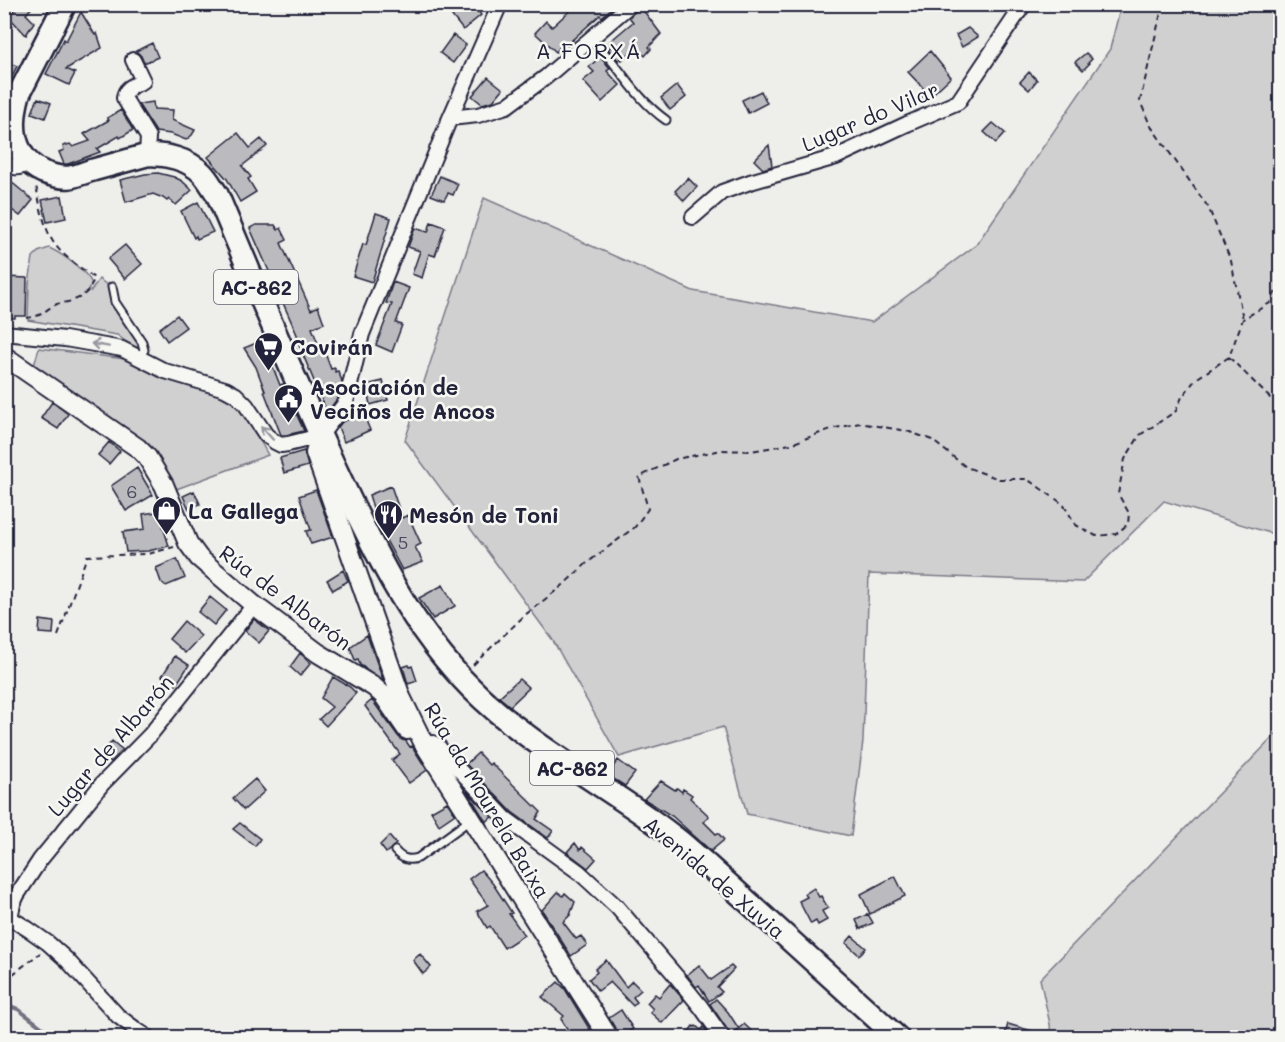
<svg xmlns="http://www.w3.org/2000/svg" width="1285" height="1042" viewBox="0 0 1285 1042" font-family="Mali,sans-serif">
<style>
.green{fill:#d0d0d1;stroke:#797986;stroke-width:1.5}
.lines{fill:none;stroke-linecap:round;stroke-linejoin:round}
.stream{stroke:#727281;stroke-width:4}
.building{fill:#bbbbbf;stroke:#22223b;stroke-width:1.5}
.lane-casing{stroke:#22223b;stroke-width:11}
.street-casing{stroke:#22223b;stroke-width:18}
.secondary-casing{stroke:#22223b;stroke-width:22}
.primary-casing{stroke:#22223b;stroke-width:26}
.path{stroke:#22223b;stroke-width:2;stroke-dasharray:6 4.5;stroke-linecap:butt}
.lane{stroke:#f6f6f2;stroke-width:7}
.street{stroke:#f6f6f2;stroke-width:14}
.secondary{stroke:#f6f6f2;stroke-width:18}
.primary{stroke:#f6f6f2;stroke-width:21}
.oneway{stroke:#9797a0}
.labels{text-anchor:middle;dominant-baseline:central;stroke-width:5;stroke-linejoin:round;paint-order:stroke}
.number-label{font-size:18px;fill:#48485c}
.shield{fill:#f6f6f2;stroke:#626272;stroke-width:1.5}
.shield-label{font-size:20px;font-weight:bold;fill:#22223b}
.street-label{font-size:21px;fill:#22223b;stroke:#f6f6f2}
.poi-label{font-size:21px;font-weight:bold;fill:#22223b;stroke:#f6f6f2;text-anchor:start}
.neighbourhood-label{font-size:22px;letter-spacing:1.5px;fill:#22223b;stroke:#f6f6f2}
</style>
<rect width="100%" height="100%" fill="#eeeeeb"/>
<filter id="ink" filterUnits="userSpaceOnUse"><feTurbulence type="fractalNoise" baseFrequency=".0167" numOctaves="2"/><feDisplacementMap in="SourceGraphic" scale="12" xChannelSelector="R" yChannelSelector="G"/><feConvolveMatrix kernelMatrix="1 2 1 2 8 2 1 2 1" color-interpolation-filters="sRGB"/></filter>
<g filter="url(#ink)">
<path class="green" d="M1121,5H1280V536L1164,501L1083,582L869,574L863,741L851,836L747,814L723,727L619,757L552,639L405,440L484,198L693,291L872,322L976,245L1110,49Z
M49,248C61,253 88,272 92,284L88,290L91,291L99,279L107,285L111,299L138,340L141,347L139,349H136L117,335L28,320L29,284L33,257L38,252Z
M39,348L125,359L218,391L230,398L242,408L268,455L171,491L157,464L33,369Z
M1280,730V1037H1051L1050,1024L1040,979Z"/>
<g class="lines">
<path class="stream" d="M4,1004L18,1009L56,1038"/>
</g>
<path class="building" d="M20,4H35L26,14L34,22L26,35L8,16Z
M466,4H473L481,15L463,30L452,16Z
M577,4H581L586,10L592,4H616L602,17L600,15L572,40H573L566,48L562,45L556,52L535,33L546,21L552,27Z
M640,6L661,34L649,47L651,49L645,56L636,47L622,60L621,58L618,60L608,49L611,47L608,43L633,22L629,17L637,10Z
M81,12L95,35L97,33L102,48L66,69L75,73L69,85L46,74L64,39L66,41Z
M968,28L978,37L962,47L956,35Z
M453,35L466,45L453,63L440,53Z
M152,43L158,57L144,63L141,56L136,51Z
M930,51L951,77L926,100L920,94L925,90L908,72Z
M1086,53L1092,59L1088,63L1089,64L1083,70L1075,62Z
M600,57L610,68L607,71L620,85L602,102L583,81L594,72L589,67Z
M4,60L17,66L4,92Z
M1029,72L1037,80L1029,90L1020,82Z
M488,77L503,89L493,101L482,104L472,96Z
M677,85L686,97L670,110L661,98Z
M761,91L767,103L748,113L742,100Z
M38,98L51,103L45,118L32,113Z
M153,102L154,109L173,110L172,120L195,130L192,135L186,140L171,134L156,132L138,104Z
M121,110L133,130L120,138L119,136L97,149L100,152L68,164H64L59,152L64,150L63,146L70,144L73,147L90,141L84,134L109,120L107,118Z
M993,123L1005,133L996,143L984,132Z
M238,133L250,148L261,139L267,146L242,166L251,177L248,179L256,192L240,202L227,179L208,157Z
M769,145L772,166L763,169L754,160Z
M158,173L174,177L182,181L192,190L176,205L169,199L167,201L163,198L153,194L126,202L120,180L145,174Z
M4,176L33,200L20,216L4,204Z
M440,176L458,184L453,195L448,193L444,200L431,195Z
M688,178L697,187L684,201L675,191Z
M62,196L66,218L47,222L42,200Z
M198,202L213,232L197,239L196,236L194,238L181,211Z
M376,213L391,218L372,282L353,276L363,244L366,245Z
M431,222L445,227L435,256L429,254L422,278L412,274L420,251L408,247L415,228L428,232Z
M256,225H275L278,230L281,228L287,240L281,243L311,310L318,306L324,323L312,328L322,354L325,353L331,369L335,368V372L338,371L342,381L338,398L327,412L296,338L298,337L250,228Z
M125,245L142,264L125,279L108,259Z
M4,277L27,278L26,316H15V318H4Z
M393,282L409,288L396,323L402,325L392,352L376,345L392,304L386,303Z
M177,315L186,327L167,341L159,329Z
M264,340L273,361L271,362L280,385L283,384L304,431L286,435H281L264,391H265L256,367L244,348Z
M383,381L388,400L370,405L366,385Z
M52,402L68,414L58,429L41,418Z
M360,414L364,416L370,430L344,442L338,427L342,422Z
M109,442L120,451L109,464L98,455Z
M304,451L308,466L284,473L280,458Z
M137,468L153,495L126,511L111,486Z
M391,486L402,518L408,515L421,544L415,547L423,562L402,570L379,527L369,495Z
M316,490L333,537L311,544L306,531L311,530L299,496Z
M194,491L200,504L189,509L183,496Z
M163,511L165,526H163L169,546L148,551L126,552L123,532L145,529L143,514Z
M177,559L185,578L166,586L161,582L156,568Z
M343,570L348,581L333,590L327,580Z
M443,585L455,606L433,619L419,598Z
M210,597L226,610L214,625L198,612Z
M254,619L269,631L259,643L245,631Z
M40,620L54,622L53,634L39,633Z
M184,621L201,636L185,653L169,639Z
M367,635L383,680L360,665L358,659L355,660L350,647Z
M300,653L311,663L300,676L290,667Z
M175,656L189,665L176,685L162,676Z
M409,665L410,667L412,666L417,681L408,684L403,667Z
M333,677L350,687L356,693L326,726L319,719L332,707L321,698Z
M519,679L529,688L510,706L499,697Z
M372,700L398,736L402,740L406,741L410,747L412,746L427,770L409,783L392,760L400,754L365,706Z
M112,741L123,750L111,762L102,754Z
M478,753L489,765L491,763L541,812L536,819L553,831L548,838L512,812L466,764Z
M618,760L635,773L625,786L607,775Z
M255,779L265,791L244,810L233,798Z
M661,781L675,790L677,788L682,792L683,789L692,795L690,798L709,816L704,822L716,834L718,833L724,840L711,851L672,816L644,799Z
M467,791L492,817L486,822Z
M447,802L455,814L439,825L431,811Z
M240,823L260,839L255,846L233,829Z
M389,836L396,844L386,853L380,845Z
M575,843L580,850L582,847L596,859L588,868L567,852Z
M481,870L493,884L512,913L509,914L524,935L504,948L490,926L487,928L477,911L488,905L469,879Z
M895,876L905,896L870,914L861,894Z
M814,888L819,897L821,896L828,908L822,911L827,920L818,925L816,921L811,924L799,901L807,897L805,894Z
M558,892L563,896L565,893L575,902L570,915L563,922L576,939L581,936L587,945L571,956L542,910Z
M868,914L873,923L860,929L856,920Z
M852,936L866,948L859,955L846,943Z
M420,954L431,967L423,974L413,960Z
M606,960L626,987L632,981L641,990L633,997L637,1002L633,1006L610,982L598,991L589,979L597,972L595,969Z
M699,965L711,980L731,966L734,969L717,987L722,992L709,1001L699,985L696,987L687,975Z
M558,982L565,989L595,1038H573L561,1019L564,1016L542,997Z
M670,984L684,1000L662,1023L650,1012L653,1009L647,1003L655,994L659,997Z
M716,999L728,1012L739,1029L731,1035L710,1004Z
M621,1010L633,1029L620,1037L609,1018Z
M744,1024L759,1038H741L736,1031Z
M1008,1024L1046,1035L1045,1038H1004Z
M693,1026L695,1027L696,1026L701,1030L704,1027L710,1036V1038H684Z"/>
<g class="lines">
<defs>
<path id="lane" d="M590,39C597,46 605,53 611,60C629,82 642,103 666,120
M112,287L115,302L142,342L144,350L139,358
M395,851C402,859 408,861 418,858L470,820"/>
<path id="street" d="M133,60L143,81C135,85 125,87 124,98L148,137L147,155
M450,118L478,115L507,106L546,77L631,4
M4,163C16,168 18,170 28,162
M693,217L722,192L750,182L836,157L907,124L958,102L1024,4
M4,333L65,339L122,349L165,371L225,389L236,395L246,405L266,435L275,442L281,445L288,444L320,436L346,402L362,334L450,118L500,4
M424,744L433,743L437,745L446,756L506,819L579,872L617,907L676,976L701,1007L723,1038
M4,918H10L28,929L48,943L67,960L118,1016L138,1031L149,1038
M10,918L13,904L17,895L40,860L102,784L150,735L254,605"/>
<path id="secondary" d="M4,356L138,448L147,457L164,485L188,543L199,558L254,605L318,653L374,687L383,695L407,730
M320,436L315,453L401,697L424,744L609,1038"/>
<path id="primary" d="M65,4L19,94C11,123 11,157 43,172C51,175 61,178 70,177C77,176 85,172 93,170C111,165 129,160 147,155C166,154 188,159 202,173C208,179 212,187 217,194C257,289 296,385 340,478C375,553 412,629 471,688C531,748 607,785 673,836C684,844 694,854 704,862L898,1038"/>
</defs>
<use href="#lane" class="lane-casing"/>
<use href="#street" class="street-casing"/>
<use href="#secondary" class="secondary-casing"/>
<use href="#primary" class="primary-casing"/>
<path class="path" d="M1163,4L1140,101L1150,125L1208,207L1231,261L1243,319
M26,318C45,316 43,310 57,304C62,302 67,303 71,301C84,297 91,290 94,278C81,267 61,256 52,240C43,224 40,204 36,186
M1229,357L1280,408
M58,636L87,556L148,554L174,547
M473,665L525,615L562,586L587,563L635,527L648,509L639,477L676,459L722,450L751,451L791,444L831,429L860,423L907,431L932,440L966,467L999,479H1027L1063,504L1076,525L1096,536L1116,534L1128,524L1129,513L1118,494L1125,459L1140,435L1176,411L1182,397L1196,379L1229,357L1243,319L1270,303L1280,283
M4,981L40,953"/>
<use href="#lane" class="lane"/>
<use href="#street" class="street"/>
<use href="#secondary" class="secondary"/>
<use href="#primary" class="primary"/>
</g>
<defs><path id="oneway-shaft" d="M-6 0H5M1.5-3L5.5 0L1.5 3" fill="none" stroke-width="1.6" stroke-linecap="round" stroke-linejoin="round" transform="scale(1.5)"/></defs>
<g class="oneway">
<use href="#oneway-shaft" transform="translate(100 345) rotate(-170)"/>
<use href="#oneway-shaft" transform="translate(267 433) rotate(-132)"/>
</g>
</g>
<defs>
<symbol id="supermarket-pin" viewBox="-11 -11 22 30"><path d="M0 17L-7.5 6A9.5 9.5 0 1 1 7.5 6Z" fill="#22223b" stroke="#f6f6f2"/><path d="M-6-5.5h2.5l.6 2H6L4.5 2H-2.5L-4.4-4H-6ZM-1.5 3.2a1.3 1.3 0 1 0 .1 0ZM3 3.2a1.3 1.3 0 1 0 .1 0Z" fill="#fff"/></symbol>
<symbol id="civic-pin" viewBox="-11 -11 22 30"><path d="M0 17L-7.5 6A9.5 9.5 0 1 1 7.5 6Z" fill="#22223b" stroke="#f6f6f2"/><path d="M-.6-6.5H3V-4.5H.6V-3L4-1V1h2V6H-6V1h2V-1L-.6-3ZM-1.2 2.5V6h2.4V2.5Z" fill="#fff"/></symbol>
<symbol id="shop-pin" viewBox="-11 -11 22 30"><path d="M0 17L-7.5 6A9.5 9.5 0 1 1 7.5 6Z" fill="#22223b" stroke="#f6f6f2"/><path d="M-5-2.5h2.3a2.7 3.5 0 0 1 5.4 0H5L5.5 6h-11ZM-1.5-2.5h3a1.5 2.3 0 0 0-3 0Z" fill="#fff"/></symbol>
<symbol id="restaurant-pin" viewBox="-11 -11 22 30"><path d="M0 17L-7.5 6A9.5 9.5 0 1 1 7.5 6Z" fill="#22223b" stroke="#f6f6f2"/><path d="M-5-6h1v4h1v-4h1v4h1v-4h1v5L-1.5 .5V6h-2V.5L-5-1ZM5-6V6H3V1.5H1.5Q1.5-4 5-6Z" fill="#fff"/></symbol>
</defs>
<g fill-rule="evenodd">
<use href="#supermarket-pin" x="252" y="330" width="33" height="45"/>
<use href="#civic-pin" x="272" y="382" width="33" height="45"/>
<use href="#shop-pin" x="150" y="494" width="33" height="45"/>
<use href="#restaurant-pin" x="372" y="498" width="33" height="45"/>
</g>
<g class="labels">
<g class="number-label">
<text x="132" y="491">6</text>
<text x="403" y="542">5</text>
</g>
<g class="shield">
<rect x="214" y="270" width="84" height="34" rx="4.5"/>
<rect x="530" y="751" width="84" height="34" rx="4.5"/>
</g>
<g class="shield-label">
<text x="256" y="287">AC-862</text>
<text x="572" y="768">AC-862</text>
</g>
<g class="street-label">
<text transform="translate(870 116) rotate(-23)">Lugar do Vilar</text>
<text transform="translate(286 597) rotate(37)">Rúa de Albarón</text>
<text transform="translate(110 745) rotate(-49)">Lugar de Albarón</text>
<text transform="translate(488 800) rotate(59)">Rúa da Mourela Baixa</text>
<text transform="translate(715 877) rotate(40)">Avenida de Xuvia</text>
</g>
<g class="poi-label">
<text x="290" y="346">Covirán</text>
<text x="310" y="386">Asociación de<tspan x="310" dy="24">Veciños de Ancos</tspan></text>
<text x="188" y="510">La Gallega</text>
<text x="409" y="514">Mesón de Toni</text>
</g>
<g class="neighbourhood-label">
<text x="589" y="50">A FORXÁ</text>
</g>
</g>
<rect width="1285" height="1042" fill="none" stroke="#f6f6f2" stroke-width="24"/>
<rect x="12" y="12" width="1261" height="1018" fill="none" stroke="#22223b" stroke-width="2" filter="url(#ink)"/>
</svg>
